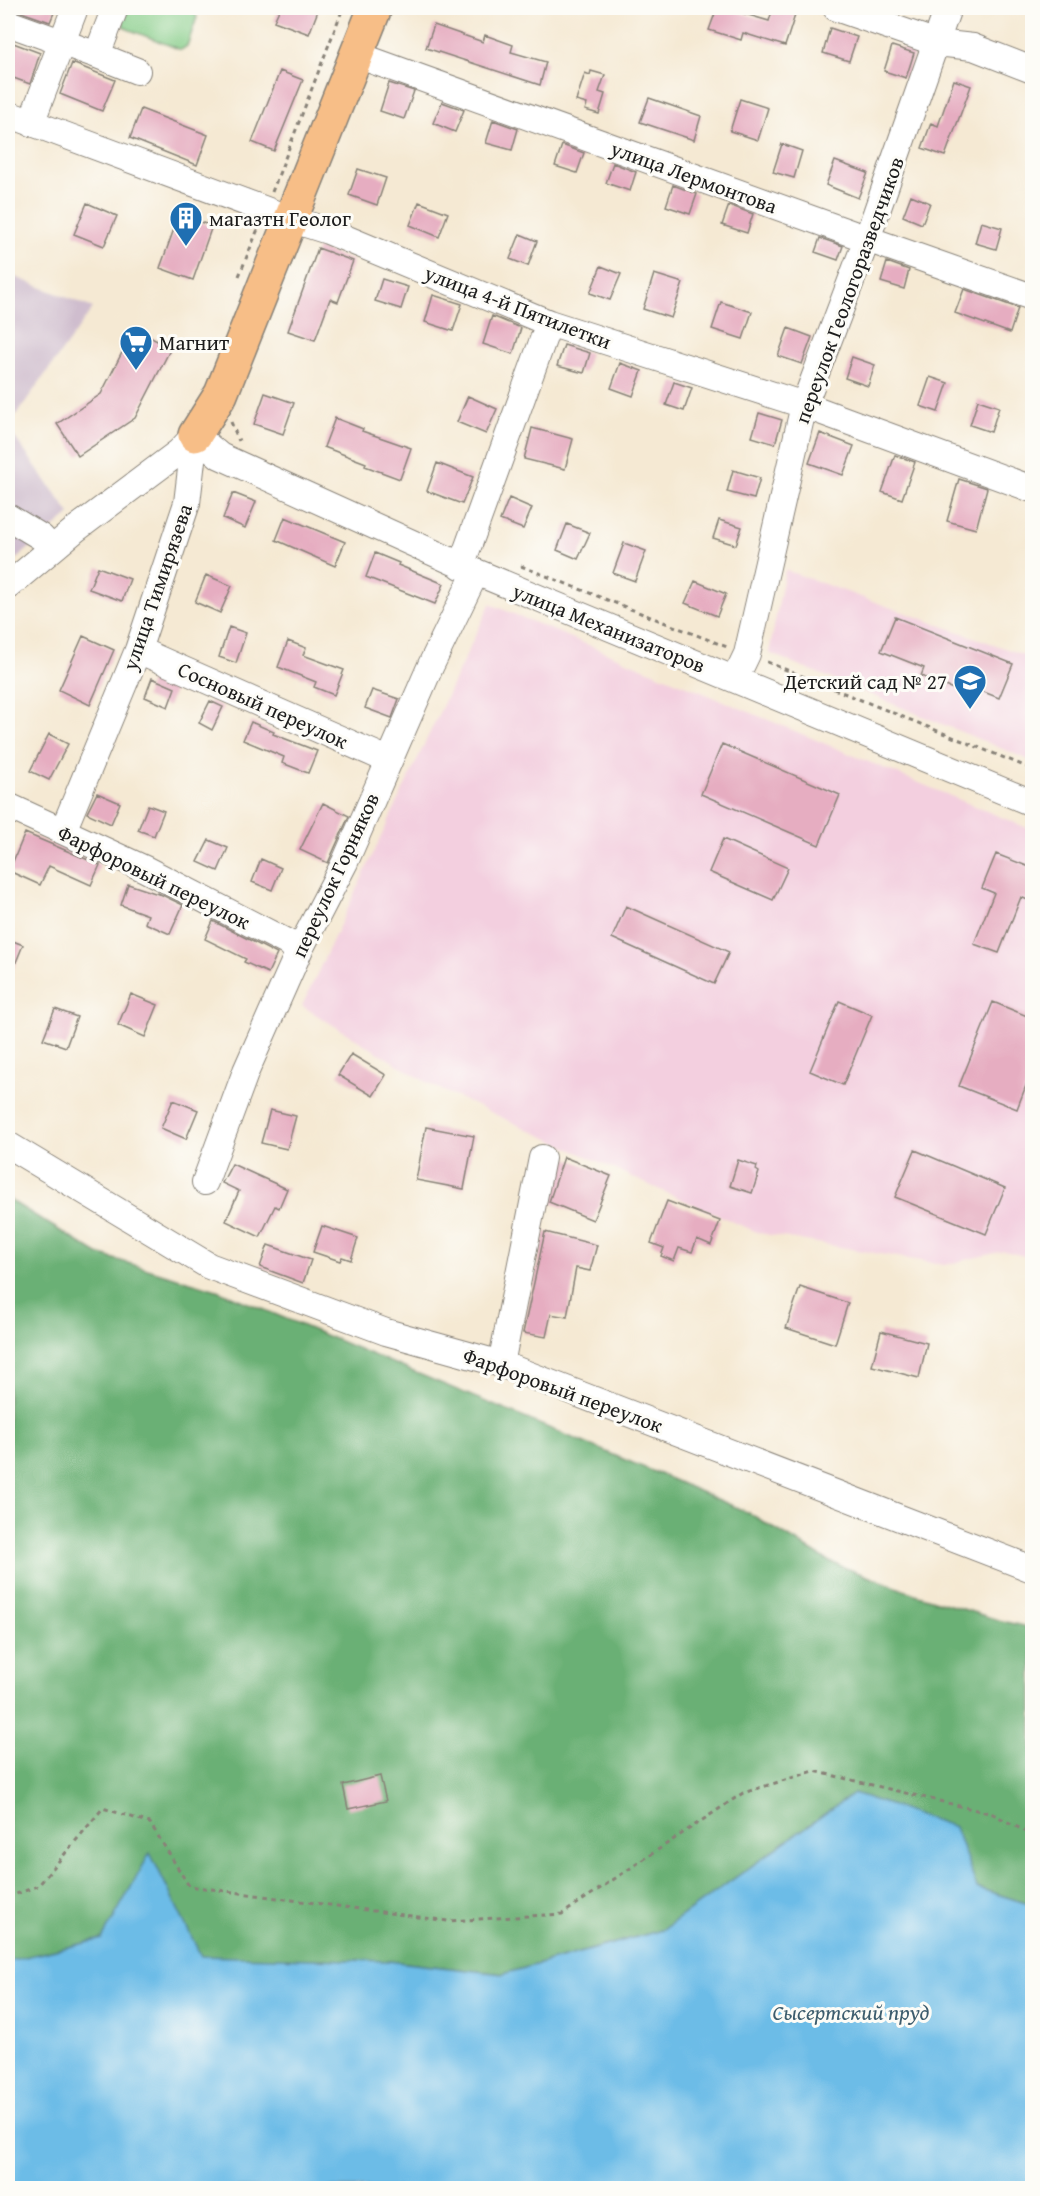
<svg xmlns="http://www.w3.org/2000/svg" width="1040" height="2196" viewBox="0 0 1040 2196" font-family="'Gentium Book Plus',serif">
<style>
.built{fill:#f3cfdf}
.industrial{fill:#cfbdce}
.green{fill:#84cc87;stroke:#507452;stroke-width:1.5}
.forest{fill:#6bb074;stroke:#446648;stroke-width:1.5}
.water{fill:#6cbce7;stroke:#446c82;stroke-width:1.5}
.building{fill:#e6adc1}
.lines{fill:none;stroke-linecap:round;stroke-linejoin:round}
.minor-casing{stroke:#888278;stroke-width:28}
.major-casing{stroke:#888278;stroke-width:36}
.path{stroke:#888278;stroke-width:3;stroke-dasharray:4.5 4.5;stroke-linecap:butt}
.minor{stroke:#fff;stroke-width:26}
.major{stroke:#f7be87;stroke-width:33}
.labels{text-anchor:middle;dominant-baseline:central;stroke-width:6;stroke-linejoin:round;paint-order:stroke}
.street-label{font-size:21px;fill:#1c1c1c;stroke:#fdfcf7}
.poi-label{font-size:21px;fill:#1c1c1c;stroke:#fdfcf7;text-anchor:start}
.water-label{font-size:22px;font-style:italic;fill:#3c5c6d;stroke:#fdfcf7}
</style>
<rect width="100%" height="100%" fill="#fdfcf7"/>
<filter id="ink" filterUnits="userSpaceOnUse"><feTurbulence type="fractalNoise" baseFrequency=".0167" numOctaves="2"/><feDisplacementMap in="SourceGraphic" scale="12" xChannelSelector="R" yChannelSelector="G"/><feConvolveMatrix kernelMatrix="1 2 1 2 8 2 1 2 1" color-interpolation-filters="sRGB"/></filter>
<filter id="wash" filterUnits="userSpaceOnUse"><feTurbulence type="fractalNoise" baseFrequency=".008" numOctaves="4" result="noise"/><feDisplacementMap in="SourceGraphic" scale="24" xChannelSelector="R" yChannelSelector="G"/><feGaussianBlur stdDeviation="1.35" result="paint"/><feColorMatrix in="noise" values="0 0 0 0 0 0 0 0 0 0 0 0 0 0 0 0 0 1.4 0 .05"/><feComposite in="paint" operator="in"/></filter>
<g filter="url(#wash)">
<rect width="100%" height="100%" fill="#f5e9d3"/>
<path class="built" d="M785,570L1032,658V761L769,653Z
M490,604L1032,830V1258L1004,1251L944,1265L759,1233L658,1189L431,1085L302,1006Z"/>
<path class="industrial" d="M8,274L93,308L8,426Z
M8,428L70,514L8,566Z"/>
<path class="green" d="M128,8H185L193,10L197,17L187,46L181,50L125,28L122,23Z"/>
<path class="forest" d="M8,1199L98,1254L217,1290L669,1478L749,1513L830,1562L915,1594L998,1620L1032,1628V1905L977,1888L954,1827L854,1793L662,1930L503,1974L388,1961L200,1957L102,1939L8,1961Z"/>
<path class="water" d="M854,1793L955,1827L977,1888L1032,1905V2188H8V1961L102,1939L150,1853L201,1956L388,1961L503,1974L662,1930Z"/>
<g id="blocks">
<path class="building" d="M10,8H56L50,22Z
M280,8H319L309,34L274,21Z
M717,8H725L769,21L773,8H783L796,12L785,46L743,33L741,40L709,30Z
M434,25L483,42L485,35L513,45L511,52L546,62L540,85L426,48Z
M830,28L857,37L849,61L823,53Z
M8,41L40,53L30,84L8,76Z
M892,46L914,53L906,78L884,71Z
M72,63L115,80L102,111L60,94Z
M280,71L303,80L274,151L252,142Z
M591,71L605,75L599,92L605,94L599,114L585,110L587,104L576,101L585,73L590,75Z
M954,80L971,86L945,156L922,148L931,123L938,126Z
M389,83L414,91L404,119L380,111Z
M649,98L701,116L694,140L640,122Z
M740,99L768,108L758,140L730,131Z
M442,102L464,110L455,132L433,123Z
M141,109L208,135L197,165L130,138Z
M493,120L518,129L512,150L486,143Z
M782,144L802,151L794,178L773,172Z
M562,145L584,153L577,173L555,166Z
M835,161L868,173L858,198L826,185Z
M613,163L636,172L630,191L606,183Z
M358,169L386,178L377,205L349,195Z
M673,185L697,194L690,214L666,206Z
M911,195L930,203L922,224L903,216Z
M419,202L448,213L439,237L410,225Z
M87,203L117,216L104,246L74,234Z
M729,205L753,214L747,233L722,225Z
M179,215L212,226L193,280L160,268Z
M981,222L1002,228L996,249L975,243Z
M520,234L537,241L528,266L510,259Z
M820,238L843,246L838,260L815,252Z
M318,248L353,261L338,302L330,299L315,340L288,331Z
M887,262L909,270L904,289L881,282Z
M601,266L621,274L610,300L590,293Z
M654,274L683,283L671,318L643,309Z
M382,279L408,287L401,309L375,301Z
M964,289L1018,308L1010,333L955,313Z
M433,295L462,304L453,331L425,322Z
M721,302L752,312L743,339L712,329Z
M492,316L521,328L513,354L483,344Z
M788,328L812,337L802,364L778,356Z
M134,329L171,348L135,418L78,456L57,424L101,394Z
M564,345L590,353L584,373L557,366Z
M852,357L875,365L868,386L845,378Z
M620,363L642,371L633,396L611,388Z
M930,377L948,383L938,412L920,406Z
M674,382L692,388L684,411L666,405Z
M265,393L294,403L283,434L254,424Z
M468,396L497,409L486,434L457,422Z
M978,400L999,407L991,432L970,425Z
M759,413L782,420L775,444L752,437Z
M335,418L363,429L362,431L411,448L400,479L365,466L366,463L324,447Z
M532,428L573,439L565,469L524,459Z
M820,433L854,446L843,475L809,463Z
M895,455L915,462L902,499L882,492Z
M437,463L473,477L462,504L427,491Z
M733,470L760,478L754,499L727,492Z
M959,479L987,488L976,529L947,521Z
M233,493L256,502L245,528L223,518Z
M509,498L532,508L523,529L500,520Z
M285,517L345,542L335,566L276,540Z
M719,520L742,527L736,545L713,538Z
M567,524L590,533L578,559L557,550Z
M624,543L646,551L635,581L613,573Z
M375,553L399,563L398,565L444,584L435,604L366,577Z
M98,567L130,579L122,601L89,589Z
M206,575L232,586L220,613L195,602Z
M695,581L726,594L717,616L685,603Z
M895,617L1013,664L999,698L956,681L953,689L921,676L924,668L881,651Z
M229,627L246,633L236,663L219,657Z
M83,636L114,650L90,705L59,690Z
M288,641L306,648L303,655L344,670L334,695L314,687L316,682L278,667Z
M152,678L175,688L168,707L145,697Z
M372,690L399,699L392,718L365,708Z
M210,701L223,707L212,730L199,723Z
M251,722L274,732L273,734L317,751L308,773L282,763L284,757L243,740Z
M49,734L68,744L49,780L30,771Z
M722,744L840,795L819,845L701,794Z
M97,793L120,803L111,824L87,813Z
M323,803L349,816L328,863L300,850Z
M148,805L164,811L154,836L138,830Z
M25,833L100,865L91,885L49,866L40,885L9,871Z
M723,839L788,868L773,900L709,872Z
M209,840L228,848L218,871L198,862Z
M996,854L1032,868V902L1021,897L999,953L974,944L994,893L982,888Z
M261,859L281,868L272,890L252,882Z
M128,884L158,894V893L183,905L170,934L145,923L148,915L121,905Z
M626,906L729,952L714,984L612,938Z
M213,921L277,954L268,973L244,962L246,959L205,939Z
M8,939L23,945L8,982Z
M131,994L158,1005L145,1037L118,1025Z
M839,1001L872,1015L843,1085L810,1071Z
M993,1002L1032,1018V1070L1017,1109L959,1086Z
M55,1009L77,1017L66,1047L43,1039Z
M351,1054L386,1075L373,1096L338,1075Z
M173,1100L198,1110L186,1139L161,1128Z
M270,1110L296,1116L287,1149L261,1143Z
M426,1127L474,1136L464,1189L416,1180Z
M915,1150L1005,1188L986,1234L895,1197Z
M564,1157L611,1176L593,1220L549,1202Z
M738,1160L757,1166L756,1170L759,1172L752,1193L730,1186Z
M232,1164L287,1189L279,1208L275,1206L260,1237L226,1221L239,1191L222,1183Z
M667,1201L720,1221L711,1245L697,1239L692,1252L679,1248L674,1261L661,1256L664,1248L651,1243Z
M322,1226L358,1238L351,1260L342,1257L340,1261L313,1252Z
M545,1232L597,1245L590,1271L576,1268L567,1317L551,1314L546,1337L523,1333Z
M268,1245L311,1260L303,1283L260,1267Z
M800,1287L848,1303L835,1344L786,1328Z
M881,1331L927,1343L919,1378L872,1366Z
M380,1776L386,1801L348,1809L343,1785Z"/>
</g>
</g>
<g filter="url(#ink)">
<use href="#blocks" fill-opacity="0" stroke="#888278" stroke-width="1.5"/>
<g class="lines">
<defs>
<path id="minor" d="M836,8L937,43L973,47L1032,70
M8,23L97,55L115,8
M97,55L137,71
M357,55L867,239L1032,297
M8,114L290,219L328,231L549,323L804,405L1032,489
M31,123L75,8
M195,435L220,456L476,572L1032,803
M8,517L41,537L52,549
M461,566L549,323
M8,586L76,529L179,452L195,435
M138,650L388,760
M735,679L747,654L804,405L867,239L948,8
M8,806L145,869L300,949
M63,831L138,650L187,503L195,435
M8,1145L209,1266L386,1332L501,1364L1032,1569
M205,1182L246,1071L300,949L345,862L431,665L476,572
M501,1364L542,1158"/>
<path id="major" d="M195,435L221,394L375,8"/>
</defs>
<use href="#minor" class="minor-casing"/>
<use href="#major" class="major-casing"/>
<path class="path" d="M272,192L343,8
M239,276L258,229
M231,422L239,441
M521,566L727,647
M767,662L1032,769
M8,1897L38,1886L103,1808L150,1823L189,1886L448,1921L562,1914L743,1793L814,1771L993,1814L1032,1835"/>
<use href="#minor" class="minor"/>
<use href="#major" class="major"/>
</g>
</g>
<defs>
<symbol id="building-pin" viewBox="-11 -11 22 30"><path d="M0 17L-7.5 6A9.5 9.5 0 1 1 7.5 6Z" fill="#1f6fb2" stroke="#fdfcf7"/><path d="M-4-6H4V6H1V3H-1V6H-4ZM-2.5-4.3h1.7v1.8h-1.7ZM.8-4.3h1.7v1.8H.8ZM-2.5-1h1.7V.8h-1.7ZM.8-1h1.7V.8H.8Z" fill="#fff"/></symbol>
<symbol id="supermarket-pin" viewBox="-11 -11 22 30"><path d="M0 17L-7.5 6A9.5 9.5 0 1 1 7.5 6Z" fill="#1f6fb2" stroke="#fdfcf7"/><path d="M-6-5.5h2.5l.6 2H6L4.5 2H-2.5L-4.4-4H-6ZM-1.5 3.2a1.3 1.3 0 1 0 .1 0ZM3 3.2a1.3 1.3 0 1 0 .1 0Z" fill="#fff"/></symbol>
<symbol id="school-pin" viewBox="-11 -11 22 30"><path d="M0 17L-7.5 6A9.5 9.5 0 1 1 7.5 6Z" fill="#1f6fb2" stroke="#fdfcf7"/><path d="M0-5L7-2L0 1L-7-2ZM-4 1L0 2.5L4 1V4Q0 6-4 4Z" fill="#fff"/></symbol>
</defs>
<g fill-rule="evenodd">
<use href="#building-pin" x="167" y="199" width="38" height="52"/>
<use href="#supermarket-pin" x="117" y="323" width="38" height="52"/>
<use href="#school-pin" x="951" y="662" width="38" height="52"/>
</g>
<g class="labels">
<g class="street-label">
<text transform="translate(694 177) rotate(20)">улица Лермонтова</text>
<text transform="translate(849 290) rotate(-70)">переулок Геологоразведчиков</text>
<text transform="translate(518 307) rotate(21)">улица 4-й Пятилетки</text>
<text transform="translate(157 587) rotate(-71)">улица Тимирязева</text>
<text transform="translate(609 628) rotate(22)">улица Механизаторов</text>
<text transform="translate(263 705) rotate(24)">Сосновый переулок</text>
<text transform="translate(335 875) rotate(-65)">переулок Горняков</text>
<text transform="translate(154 877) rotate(26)">Фарфоровый переулок</text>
<text transform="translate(563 1390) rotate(20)">Фарфоровый переулок</text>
</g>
<g class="poi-label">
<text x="209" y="218">магазтн Геолог</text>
<text x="159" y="342">Магнит</text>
<text x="947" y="681" text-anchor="end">Детский сад № 27</text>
</g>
<g class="water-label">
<text x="851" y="2012">Сысертский пруд</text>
</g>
</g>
<rect width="1040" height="2196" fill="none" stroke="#fdfcf7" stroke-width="30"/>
</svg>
